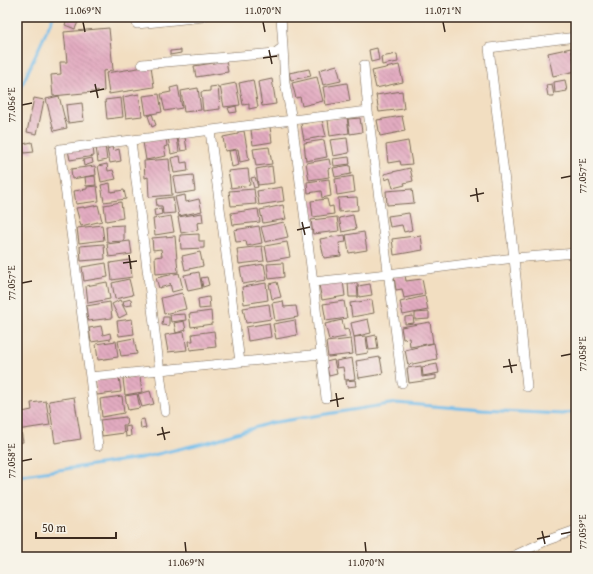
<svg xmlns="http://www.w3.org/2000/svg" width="593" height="574" viewBox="0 0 593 574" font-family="'Gentium Book Plus',serif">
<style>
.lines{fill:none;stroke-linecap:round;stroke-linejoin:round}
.stream{stroke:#72bdeb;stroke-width:3}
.building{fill:url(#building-back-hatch)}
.minor-casing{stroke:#7b6957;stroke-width:10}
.minor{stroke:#fff;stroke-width:9}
.ticks{fill:none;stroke:#3b2a1e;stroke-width:1.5}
.neatline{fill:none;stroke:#3b2a1e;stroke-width:1.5}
.ticks-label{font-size:10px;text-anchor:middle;fill:#3b2a1e}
</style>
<defs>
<pattern id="building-back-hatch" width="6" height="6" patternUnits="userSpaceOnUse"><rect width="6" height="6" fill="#e3acc1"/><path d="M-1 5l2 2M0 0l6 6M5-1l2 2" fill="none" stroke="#b98c9c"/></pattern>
</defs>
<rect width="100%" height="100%" fill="#f7f3e8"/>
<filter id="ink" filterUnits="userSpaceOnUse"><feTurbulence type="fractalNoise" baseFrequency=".025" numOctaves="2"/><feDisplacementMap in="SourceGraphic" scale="8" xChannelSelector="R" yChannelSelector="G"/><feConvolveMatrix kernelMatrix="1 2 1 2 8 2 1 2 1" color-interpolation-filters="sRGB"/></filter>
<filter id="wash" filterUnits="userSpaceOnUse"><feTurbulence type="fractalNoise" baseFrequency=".012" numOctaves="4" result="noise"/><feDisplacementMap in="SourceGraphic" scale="16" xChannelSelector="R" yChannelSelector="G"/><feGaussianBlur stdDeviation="0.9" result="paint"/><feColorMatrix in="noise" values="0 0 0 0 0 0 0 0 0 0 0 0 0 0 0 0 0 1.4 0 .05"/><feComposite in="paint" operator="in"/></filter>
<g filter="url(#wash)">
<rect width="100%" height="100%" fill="#f2dec1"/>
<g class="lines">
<path class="stream" d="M17,96L53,17
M17,476L141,458L208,442L270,423L396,403L482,410L562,414L576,411"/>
</g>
<g id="blocks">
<path class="building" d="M68,17H80L75,29L65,25Z
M109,28L113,70L103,71L104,91L53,96L51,75L61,74L60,62H67L64,32Z
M377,48L379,60L371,62L369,50Z
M571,48L576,71L553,76L548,53Z
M181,50V53L170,55V51Z
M397,54L398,62L382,65L381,57Z
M226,61L228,72L196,77L194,66Z
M337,65L341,81L323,85L319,70Z
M399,65L403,82L376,88L372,71Z
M151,66L154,87L109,94L106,73Z
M309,69L311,76L291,80L289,73Z
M317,77L323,101L302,106L300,97L296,98L292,83Z
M272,79L276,104L262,106L258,82Z
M253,80L258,107L249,109V104L243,105L239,83Z
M565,80L567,91L555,93L554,82Z
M236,83L240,105L224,107L220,86Z
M347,83L350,101L326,105L323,87Z
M552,84L554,96H548L546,85Z
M178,86L182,108L165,111L161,94L171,92L170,88Z
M218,86L220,109L203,111L201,92L210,91V87Z
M198,88L201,110L184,112L181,91Z
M402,91L404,109L379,112L376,95Z
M139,94L142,116L126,118L123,97Z
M159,94L162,112L146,115L143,96Z
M59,96L67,128L54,131L46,99Z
M34,98L44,100L37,134L27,132Z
M121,98L123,117L107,119L105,100Z
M82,103L84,121L68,123L66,105Z
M236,106L237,112L230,113L228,108Z
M152,114L156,125L152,127L148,116Z
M402,116L405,131L380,136L377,120Z
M347,117L349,133L330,136L328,120Z
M360,118L362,132L350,134L348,119Z
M322,120L326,136L304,140L301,124Z
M270,127L272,142L253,145L251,130Z
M244,131L249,160L240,162L238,149L225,151L223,137L238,134V132Z
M177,137L179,152L171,154L168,138Z
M185,137L187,150L181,151L178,139Z
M166,138L167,146L164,147L166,156L146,160L143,142Z
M347,138L349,153L333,156L330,140Z
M324,140L327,157L306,161L304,143Z
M408,141L412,164L401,165L400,161L388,163L386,145Z
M32,142L34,152L24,153L23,144Z
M93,146L94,156L70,160L68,150Z
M105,146L107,160L98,162L96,147Z
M112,147L113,151L119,149L121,161L110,163L107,149Z
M269,147L272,164L256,166L253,149Z
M236,150L239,165L232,167L229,151Z
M180,156L181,163L187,162L188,171L174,173L171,158Z
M349,157L350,164L334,166L333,159Z
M92,158L93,163L84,166L83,160Z
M169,159L172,195L149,197L148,177L145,178L144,161Z
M329,159L331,168L328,169L329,177L309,180L306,163Z
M107,164L108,171L113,170L116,179L101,182L98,166Z
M350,165L351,174L335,177L333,168Z
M95,166L96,175L72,179L71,169Z
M272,166L274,183L258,185L256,169Z
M410,168L413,181L404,183L405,185L393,188L390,178L385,180L384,174Z
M248,169L250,185L231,188L228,171Z
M193,175L195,191L176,194L173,177Z
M95,176L96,185L86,186L85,177Z
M353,176L355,192L337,195L335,179Z
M255,177L258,187L254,188L251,178Z
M329,179L331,196L322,198L321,191L308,193L307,182Z
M110,183L111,192L124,190L126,199L104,202L101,185Z
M97,186L99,201L76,204L74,191L87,189V187Z
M282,187L284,201L259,205L257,191Z
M254,189L256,204L231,206L229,191Z
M412,189L414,203L387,205L386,191Z
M185,195L186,202L199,199L202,211L179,216L175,197Z
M173,197L175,213L163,214L162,206H157L156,199Z
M357,197L358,210L339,212L338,198Z
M327,199L329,207L333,206L334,214L313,217L311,201Z
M121,202L123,218L106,221L104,205Z
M98,205L102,221L81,226L76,208L84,207V208Z
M283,205L286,219L263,223L260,210Z
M161,209L162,214L155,216L154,210Z
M258,209L260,222L233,225L231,213Z
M202,213L203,222L197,223L198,230L181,233L178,217Z
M409,213L412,230L404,232L402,225L390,227L388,216Z
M353,215L356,229L342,232L339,218Z
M171,216L174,232L155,235L153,219Z
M337,217L339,231L313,234L311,220Z
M284,222L288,237L265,242L261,227Z
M102,225L104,240L79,243L77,228Z
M124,225V241L107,242L106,226Z
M259,226L262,243L247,246L246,241L236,242L234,230Z
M364,232L367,250L349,253L346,235Z
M199,234V241H204V248L181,249L180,235Z
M345,235L346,242L339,243L341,256L324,258L320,239Z
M175,236L178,272L156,274L155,257L162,256L161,249L153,250L152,238Z
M414,236V237L421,236L423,250L394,255L392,239Z
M130,241L132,254L109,257L107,244Z
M287,242L290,257L268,261L265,246Z
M104,244L105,259L81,261L80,246Z
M262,246L264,261L239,264L237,249Z
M200,252L203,266L185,270L182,256Z
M130,260L132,277L112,280L110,263Z
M106,263L108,277L84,281L82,267Z
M283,263L284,277L269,279L267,264Z
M264,264L267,280L243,284L240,268Z
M199,272L202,288L188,291L184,275Z
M179,273L183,289L172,292L170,283V285L159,288L156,278Z
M405,275L406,281L422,279L425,294L404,298L402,289L396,290L394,277Z
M207,277L209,285L203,287L201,278Z
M129,279L133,295L115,299L112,283Z
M343,281L345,296L322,300L319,285Z
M107,282L110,299L88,303L86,286Z
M277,282L281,297L272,299L269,284Z
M266,283L268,300L244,304L242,287Z
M348,283H357L358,297H349Z
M370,284L372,295L359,297L358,286Z
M182,293L186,309L164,314L161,298Z
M425,296L428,310L403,315L400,302Z
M209,297L210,308L199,309L198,299Z
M131,299L132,305L124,306L123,301Z
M120,300L127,314L119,318L112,304Z
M372,300L374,313L352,317L350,303Z
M283,301L284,307L296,306L298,317L275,321L272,303Z
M344,301L347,318L326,321L323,304Z
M110,302L112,318L88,321L86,306Z
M269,304L271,319L246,323L243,308Z
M211,311L212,324L191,327L189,314Z
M429,312V319L415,320V313Z
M185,314L186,320L171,322L170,315Z
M413,316L414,323L405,324V317Z
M163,317H169V326L162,325Z
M132,319L134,334L119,336L117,321Z
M368,319L371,333L354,337L351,323Z
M295,320L297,335L276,339L273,324Z
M342,320L344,330L348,329L350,336L329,340L325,324Z
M184,321L186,330L176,333L174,323Z
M430,322L433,343L410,347L409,338L403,339L401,327Z
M269,323L271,337L248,341L246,327Z
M101,326L103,335L110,333L111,339L91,342L89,328Z
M214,331L216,347L190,350L189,341H193L192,334Z
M184,332L187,350L168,352L165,335Z
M376,335L378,349L369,350L367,337Z
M366,336L368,353L356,355L354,337Z
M134,338L137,354L121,356L118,341Z
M351,339L353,354L328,357L326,342Z
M116,341L118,357L98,360L96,344Z
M434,343L437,359L408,365L405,350Z
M380,357L383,374L359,378L356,361Z
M352,358L355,379L345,380L343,367L337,368L336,361Z
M334,360L337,374L329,376L326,362Z
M437,364L439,373L423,376L422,367Z
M421,366L422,377L436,375V379L409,383L407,368Z
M140,376L142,392L125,395L123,379Z
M119,377L121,392L97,395L95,380Z
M355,380L356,386L347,387L346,381Z
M150,391L154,404L142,407L138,394Z
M137,394L140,408L128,410L125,396Z
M122,396L124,413L102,417L100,399Z
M74,397L81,439L55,443L49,401Z
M46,401L50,425L17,430V413L32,410L31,403Z
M126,417L127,425H123L124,433L102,436L100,420Z
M144,419L146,428L141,429L140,420Z
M130,426L131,436L126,437L125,427Z
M21,431L23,442L17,443V432Z"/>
</g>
</g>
<g filter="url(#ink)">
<use href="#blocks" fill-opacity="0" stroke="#7b6957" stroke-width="1"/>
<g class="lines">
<defs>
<path id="minor" d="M137,24L203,17
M283,47L285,83L292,120L368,111L402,383
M142,64L275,53L283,47L281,17
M364,65L368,111
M210,131L240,362
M131,141L165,412
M313,282L292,120L60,149L90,377L321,354
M90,377L98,446
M527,387L514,258L489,48L576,37
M326,398L313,282L388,274L514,258L576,253
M511,557L548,540L576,530"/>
</defs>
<use href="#minor" class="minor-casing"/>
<use href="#minor" class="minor"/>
</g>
</g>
<path class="ticks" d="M83,22L85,32M263,22L265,32M443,22L445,32M269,50L272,64M263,58L277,56M95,84L98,98M90,92L104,89M22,105L32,103M561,178L571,176M476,188L478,202M470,196L484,193M302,222L305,235M297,230L310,227M129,255L131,269M123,263L137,261M22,283L32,281M561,356L571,354M509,359L512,373M503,367L517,365M336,393L338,407M330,401L344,398M162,427L165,440M157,435L170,432M22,461L32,459M542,531L545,544M561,534L571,532M537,539L550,536M185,542L186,552M365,542L366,552"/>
<rect width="593" height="574" fill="none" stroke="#f7f3e8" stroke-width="44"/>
<path d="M36 532v6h80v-6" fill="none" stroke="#3b2a1e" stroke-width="2"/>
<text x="42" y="532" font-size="12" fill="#3b2a1e" stroke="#f7f3e8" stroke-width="3" paint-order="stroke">50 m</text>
<rect x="22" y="22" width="549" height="530" class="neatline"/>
<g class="ticks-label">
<text x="83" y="14">11.069°N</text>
<text x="263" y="14">11.070°N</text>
<text x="443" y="14">11.071°N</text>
<text transform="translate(11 105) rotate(-90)" y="4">77.056°E</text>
<text transform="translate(582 176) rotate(-90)" y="4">77.057°E</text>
<text transform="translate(11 283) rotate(-90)" y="4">77.057°E</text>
<text transform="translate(582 354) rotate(-90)" y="4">77.058°E</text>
<text transform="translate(11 461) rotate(-90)" y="4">77.058°E</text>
<text transform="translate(582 532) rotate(-90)" y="4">77.059°E</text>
<text x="186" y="566">11.069°N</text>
<text x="366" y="566">11.070°N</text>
</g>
</svg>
